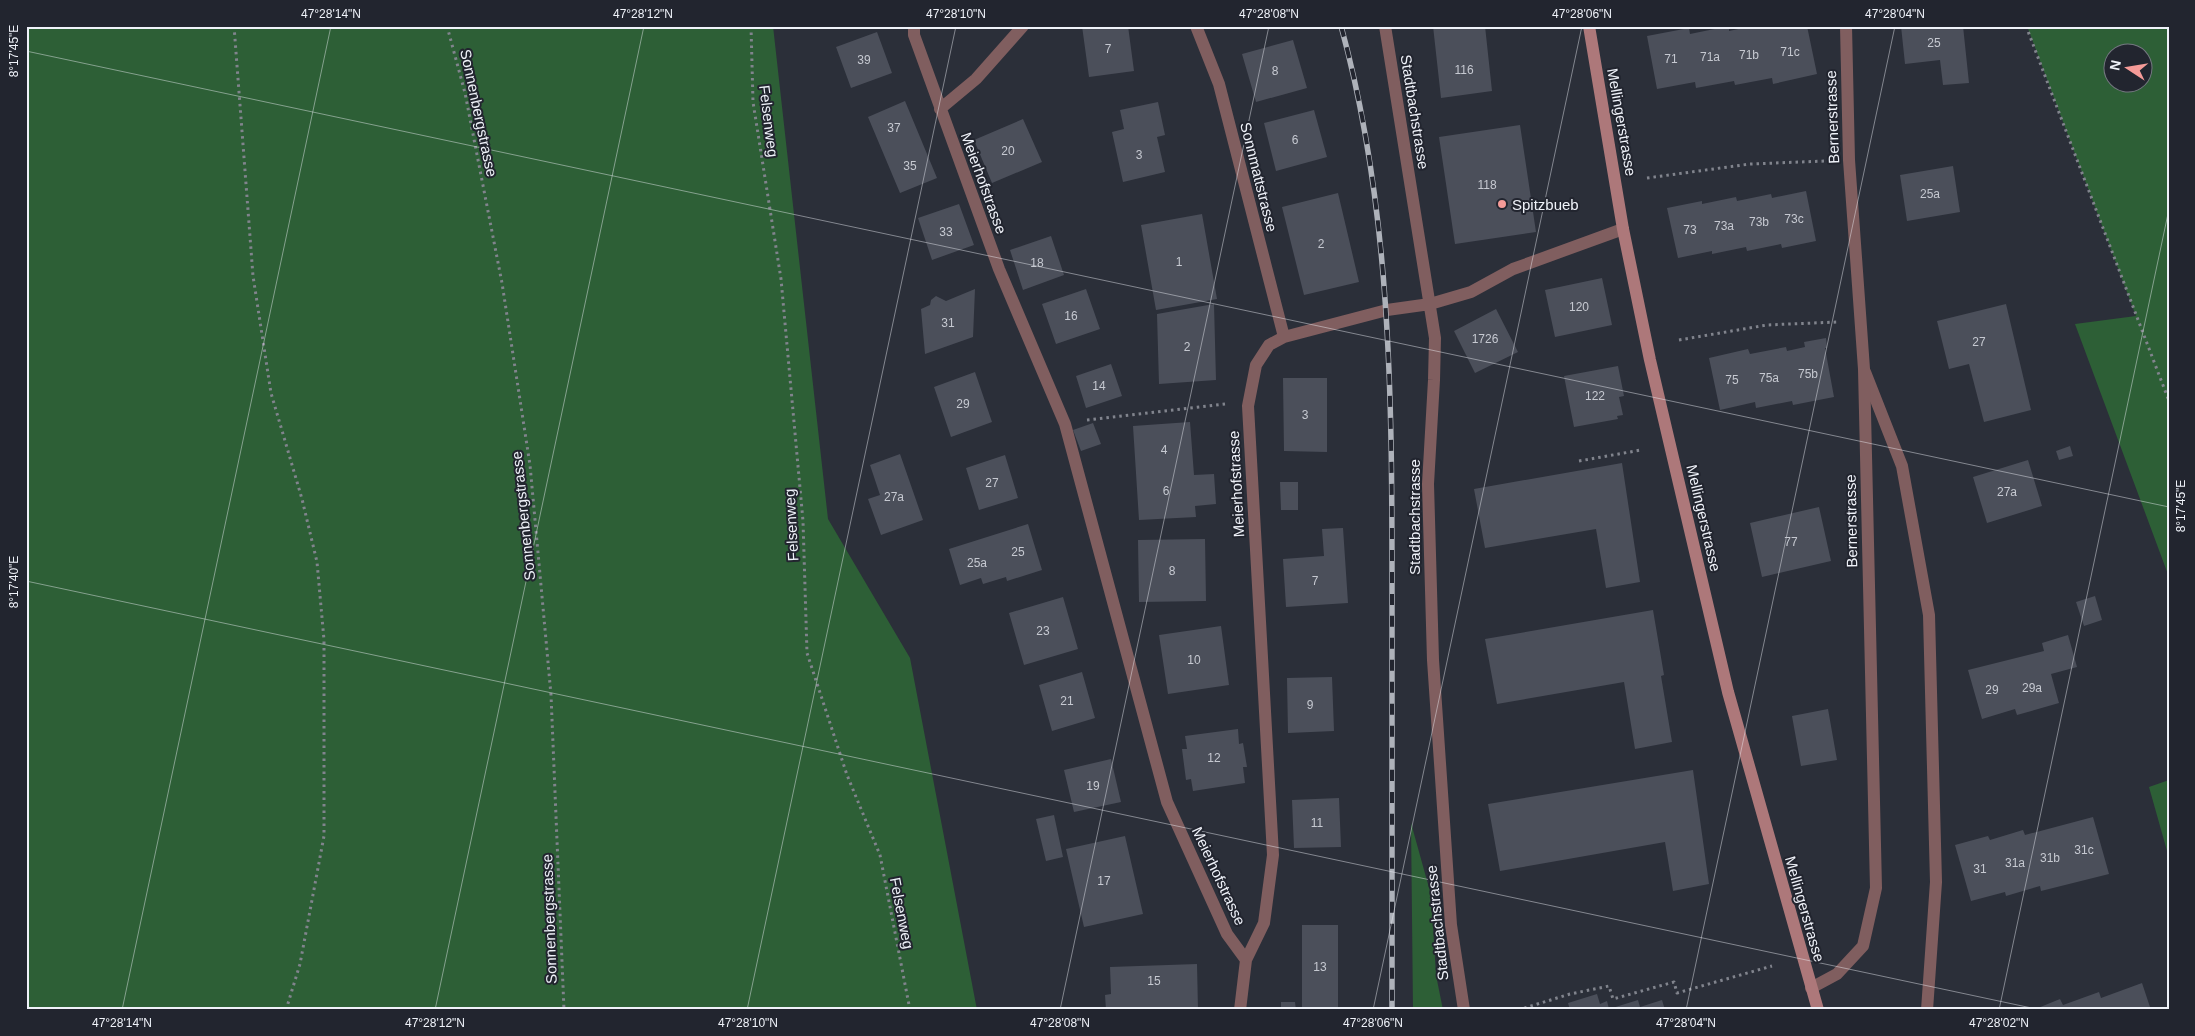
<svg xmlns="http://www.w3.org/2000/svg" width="2195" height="1036" viewBox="0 0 2195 1036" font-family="Helvetica,sans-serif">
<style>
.green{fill:#2d5f36;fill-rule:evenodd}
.building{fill:#4b4f5a}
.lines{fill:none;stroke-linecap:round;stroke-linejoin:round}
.path{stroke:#81848d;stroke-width:3;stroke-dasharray:2.5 4;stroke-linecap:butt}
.lane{stroke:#805e5f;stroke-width:12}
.street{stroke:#805e5f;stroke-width:12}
.secondary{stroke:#ad787a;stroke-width:12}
.rail-casing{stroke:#aeb2ba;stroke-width:5.5}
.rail{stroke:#22252f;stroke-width:4;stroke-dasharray:11;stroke-linecap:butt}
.ticks{fill:none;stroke:#eff2f9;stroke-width:1;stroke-opacity:0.45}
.poi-dot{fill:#f59b98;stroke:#22252f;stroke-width:2}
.labels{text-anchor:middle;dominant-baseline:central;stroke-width:4;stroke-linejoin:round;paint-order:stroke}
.number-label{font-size:12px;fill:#c6c9d1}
.street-label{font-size:15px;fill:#eff2f9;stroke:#22252f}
.poi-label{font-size:15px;fill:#eff2f9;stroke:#22252f;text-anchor:start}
.neatline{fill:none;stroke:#eff2f9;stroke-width:2}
.ticks-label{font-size:12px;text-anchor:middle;fill:#eff2f9}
</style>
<rect width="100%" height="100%" fill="#2b2f39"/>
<path class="green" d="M26,26H773L828,519L910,658L977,1010H26Z
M2027,26H2169V577L2075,324L2136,316ZM2112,52H2142V82H2112Z
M2169,780V858L2149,787Z
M1411,823L1431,895L1436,975L1443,1010H1413Z"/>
<path class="building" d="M1082,26H1128L1134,71L1089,77Z
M1433,26H1485L1492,91L1441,98Z
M1729,26V31L1752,26H1762L1763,29L1779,26H1807L1817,74L1773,84L1772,78L1735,85L1734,81L1696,88L1695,82L1657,89L1647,36L1689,28L1690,34Z
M1901,26H1963L1969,83L1943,85L1940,60L1905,64Z
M877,32L892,73L851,88L836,47Z
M1293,40L1307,88L1256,102L1242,54Z
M905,101L937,178L900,193L868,117Z
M1158,102L1165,135L1157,137L1165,172L1123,182L1112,132L1124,129L1120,110Z
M1314,110L1327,157L1276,171L1264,123Z
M1023,119L1042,162L992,183L974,140Z
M1520,125L1536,232L1455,244L1439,137Z
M1953,166L1960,212L1907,221L1900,175Z
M1806,191L1816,241L1782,248L1781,244L1747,251L1746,247L1712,254V251L1678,258L1667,208L1702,201V204L1736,197L1737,201L1771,194L1772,198Z
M1338,193L1359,282L1304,295L1282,207Z
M959,204L974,245L932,260L918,218Z
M1202,214L1217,299L1156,310L1141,225Z
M1051,236L1064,275L1023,290L1010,250Z
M1602,278L1612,325L1555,337L1545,290Z
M975,289L973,337L925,354L921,309L930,305L931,300L936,296L946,301Z
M1086,289L1100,329L1056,344L1042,304Z
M1214,304L1216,380L1159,384L1157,314Z
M2006,304L2031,410L1984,422L1969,364L1949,369L1937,321Z
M1496,309L1518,352L1475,373L1454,331Z
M1826,338L1827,348H1825L1834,397L1793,405L1792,401L1756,408L1755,402L1720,410L1709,358L1748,349L1750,354L1786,347L1787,351L1805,347L1804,342Z
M1111,364L1122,396L1086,408L1076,376Z
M1618,366L1624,396L1619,397L1623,415L1617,416L1618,419L1574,427L1564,376Z
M975,372L992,422L951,437L934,387Z
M1283,378H1327V452L1284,451Z
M1190,422L1194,475L1214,474L1216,504L1195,506L1196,517L1139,520L1133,426Z
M1093,423L1101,444L1081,451L1073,430Z
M2070,446L2073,456L2059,460L2056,451Z
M900,454L923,520L881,535L868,499L880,495L870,465Z
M1005,455L1018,498L979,510L966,468Z
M2028,460L2042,506L1987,523L1973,477Z
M1622,463L1640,582L1606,588L1596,529L1485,548L1474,489Z
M1280,482H1298V510H1281Z
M1819,507L1831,561L1762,577L1750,523Z
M1028,524L1042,570L1007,581L1006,577L983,584L981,578L960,585L949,549Z
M1343,528L1348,603L1286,607L1283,559L1324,556L1322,529Z
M1205,539L1206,601L1139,602L1138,540Z
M2095,596L2102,620L2084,626L2076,602Z
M1063,597L1078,649L1024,665L1009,613Z
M1653,610L1664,675L1661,676L1672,742L1635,749L1624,682L1497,704L1485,639Z
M1221,626L1229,685L1168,694L1159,635Z
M2068,635L2077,667L2051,674L2059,703L2017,715L2015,709L1982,719L1968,670L2044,651L2042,643Z
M1082,672L1095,718L1052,731L1039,685Z
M1332,677L1334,731L1288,733L1287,678Z
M1828,709L1837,760L1801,766L1792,716Z
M1238,729L1239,744L1243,743L1247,767H1243L1245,783L1193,791L1191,779L1186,780L1182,749H1187L1185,736Z
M1111,759L1121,802L1074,812L1064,770Z
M1693,770L1709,884L1673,891L1665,842L1500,871L1488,804Z
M1339,798L1341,847L1294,848L1292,800Z
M1054,815L1063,857L1046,861L1036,819Z
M2093,817L2109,874L2041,891L2040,886L2006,896L2005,892L1971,901L1955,845L1988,836L1990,840L2023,830L2025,835Z
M1125,836L1143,914L1084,927L1066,849Z
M1302,925H1338V1010H1302Z
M1197,964L1198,1010H1106L1105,995L1111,994L1110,967Z
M2142,983L2151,1010H2033L2060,999L2063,1005L2099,992L2101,998Z
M1597,994L1600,1004L1607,1001L1609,1009L1638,1000L1640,1007L1662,1000L1665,1010H1570L1568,1003Z
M1281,1002H1295L1296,1010H1281Z"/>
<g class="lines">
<path class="path" d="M234,26L253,276L271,393L302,499L317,562L324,640V836L300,964L286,1010
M447,26L465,93L502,283L530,465L551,695L564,1010
M751,26L753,102L781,279L803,521L807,653L847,775L880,855L910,1010
M2026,26L2169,401
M1647,178L1750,164L1826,161
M1679,340L1767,325L1837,322
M1087,420L1225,404
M1579,461L1641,450
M1518,1010L1570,994L1609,986L1613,999L1674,982L1677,993L1772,966"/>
<path class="lane" d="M1865,372L1902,466L1929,615L1936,882L1927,1010"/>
<path class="street" d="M914,26V35L999,269L1065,424L1167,802L1227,934L1246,960
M1196,26L1219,84L1284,337
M1385,26L1435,338L1434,380L1428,484L1433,660L1451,925L1464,1010
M940,109L976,79L1023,26
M1811,988L1837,974L1863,946L1876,888L1864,369L1849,160L1846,26
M1240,1010L1246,960L1264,923L1273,855L1248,406L1256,365L1269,345L1284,337L1387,310L1430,304L1471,292L1513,269L1623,229"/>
<path class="secondary" d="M1589,26L1623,229L1650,360L1728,692L1818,1010"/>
<defs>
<path id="rail" d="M1341,26C1391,208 1392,396 1392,583C1392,725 1392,867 1392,1010"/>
</defs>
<use href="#rail" class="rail-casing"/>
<use href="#rail" class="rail"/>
</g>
<path class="ticks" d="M26,51L2169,507M26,581L2041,1010M122,1010L331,26M435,1010L644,26M747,1010L956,26M1060,1010L1269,26M1373,1010L1582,26M1686,1010L1895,26M1999,1010L2169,209"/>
<circle class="poi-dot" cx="1502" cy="204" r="5"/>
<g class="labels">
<g class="number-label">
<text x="1934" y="43">25</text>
<text x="1108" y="49">7</text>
<text x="1790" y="52">71c</text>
<text x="1749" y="55">71b</text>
<text x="1710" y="57">71a</text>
<text x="1671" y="59">71</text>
<text x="864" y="60">39</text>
<text x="1464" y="70">116</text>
<text x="1275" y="71">8</text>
<text x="894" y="128">37</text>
<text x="1295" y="140">6</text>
<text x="1008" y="151">20</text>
<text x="1139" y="155">3</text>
<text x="910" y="166">35</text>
<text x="1487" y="185">118</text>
<text x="1930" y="194">25a</text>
<text x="1794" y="219">73c</text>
<text x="1759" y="222">73b</text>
<text x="1724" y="226">73a</text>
<text x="1690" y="230">73</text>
<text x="946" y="232">33</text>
<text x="1321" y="244">2</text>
<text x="1179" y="262">1</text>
<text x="1037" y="263">18</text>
<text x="1579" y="307">120</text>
<text x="1071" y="316">16</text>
<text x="948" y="323">31</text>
<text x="1485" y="339">1726</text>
<text x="1979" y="342">27</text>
<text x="1187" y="347">2</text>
<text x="1808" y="374">75b</text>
<text x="1769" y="378">75a</text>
<text x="1732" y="380">75</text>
<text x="1099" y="386">14</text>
<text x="1595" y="396">122</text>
<text x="963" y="404">29</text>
<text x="1305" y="415">3</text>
<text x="1164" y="450">4</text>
<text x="992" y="483">27</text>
<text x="1166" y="491">6</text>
<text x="2007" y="492">27a</text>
<text x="894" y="497">27a</text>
<text x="1791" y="542">77</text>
<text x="1018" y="552">25</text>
<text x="977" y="563">25a</text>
<text x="1172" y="571">8</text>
<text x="1315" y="581">7</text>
<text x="1043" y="631">23</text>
<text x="1194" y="660">10</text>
<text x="2032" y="688">29a</text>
<text x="1992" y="690">29</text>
<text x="1067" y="701">21</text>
<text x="1310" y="705">9</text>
<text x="1214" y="758">12</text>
<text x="1093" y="786">19</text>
<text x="1317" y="823">11</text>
<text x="2084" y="850">31c</text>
<text x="2050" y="858">31b</text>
<text x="2015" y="863">31a</text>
<text x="1980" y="869">31</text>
<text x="1104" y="881">17</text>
<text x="1320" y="967">13</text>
<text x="1154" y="981">15</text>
</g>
<g class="street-label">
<text transform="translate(1415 112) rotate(81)">Stadtbachstrasse</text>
<text transform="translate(479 113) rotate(78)">Sonnenbergstrasse</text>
<text transform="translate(1832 117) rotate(-92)">Bernerstrasse</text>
<text transform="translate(769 121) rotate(83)">Felsenweg</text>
<text transform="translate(1622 122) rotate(80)">Mellingerstrasse</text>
<text transform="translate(1259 177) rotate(76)">Sonnmattstrasse</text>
<text transform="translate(984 183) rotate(70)">Meierhofstrasse</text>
<text transform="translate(1236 484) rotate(-93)">Meierhofstrasse</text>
<text transform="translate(523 516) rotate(-96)">Sonnenbergstrasse</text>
<text transform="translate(1414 517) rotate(-90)">Stadtbachstrasse</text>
<text transform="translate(1704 518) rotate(77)">Mellingerstrasse</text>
<text transform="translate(1851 521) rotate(-91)">Bernerstrasse</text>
<text transform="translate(791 525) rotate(-93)">Felsenweg</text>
<text transform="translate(1219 876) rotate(65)">Meierhofstrasse</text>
<text transform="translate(1805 909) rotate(74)">Mellingerstrasse</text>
<text transform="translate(902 913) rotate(79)">Felsenweg</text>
<text transform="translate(549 919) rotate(-92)">Sonnenbergstrasse</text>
<text transform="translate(1437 923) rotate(-96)">Stadtbachstrasse</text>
</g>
<g class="poi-label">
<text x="1512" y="204">Spitzbueb</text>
</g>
</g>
<rect width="2195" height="1036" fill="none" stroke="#22252f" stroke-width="55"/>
<g transform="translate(2128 68) rotate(282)"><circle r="24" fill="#22252f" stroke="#747780"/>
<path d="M0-4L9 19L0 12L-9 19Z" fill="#f59b98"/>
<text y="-8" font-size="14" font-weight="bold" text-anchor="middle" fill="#eff2f9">N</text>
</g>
<rect x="28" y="28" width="2140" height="980" class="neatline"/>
<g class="ticks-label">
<text x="331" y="18">47°28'14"N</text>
<text x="643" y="18">47°28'12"N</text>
<text x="956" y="18">47°28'10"N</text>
<text x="1269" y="18">47°28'08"N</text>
<text x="1582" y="18">47°28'06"N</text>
<text x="1895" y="18">47°28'04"N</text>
<text transform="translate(14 51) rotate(-90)" y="4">8°17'45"E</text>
<text transform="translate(2181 506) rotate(-90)" y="4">8°17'45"E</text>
<text transform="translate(14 582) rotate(-90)" y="4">8°17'40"E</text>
<text x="122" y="1027">47°28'14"N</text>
<text x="435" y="1027">47°28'12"N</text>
<text x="748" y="1027">47°28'10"N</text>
<text x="1060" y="1027">47°28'08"N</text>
<text x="1373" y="1027">47°28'06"N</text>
<text x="1686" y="1027">47°28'04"N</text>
<text x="1999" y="1027">47°28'02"N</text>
</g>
</svg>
